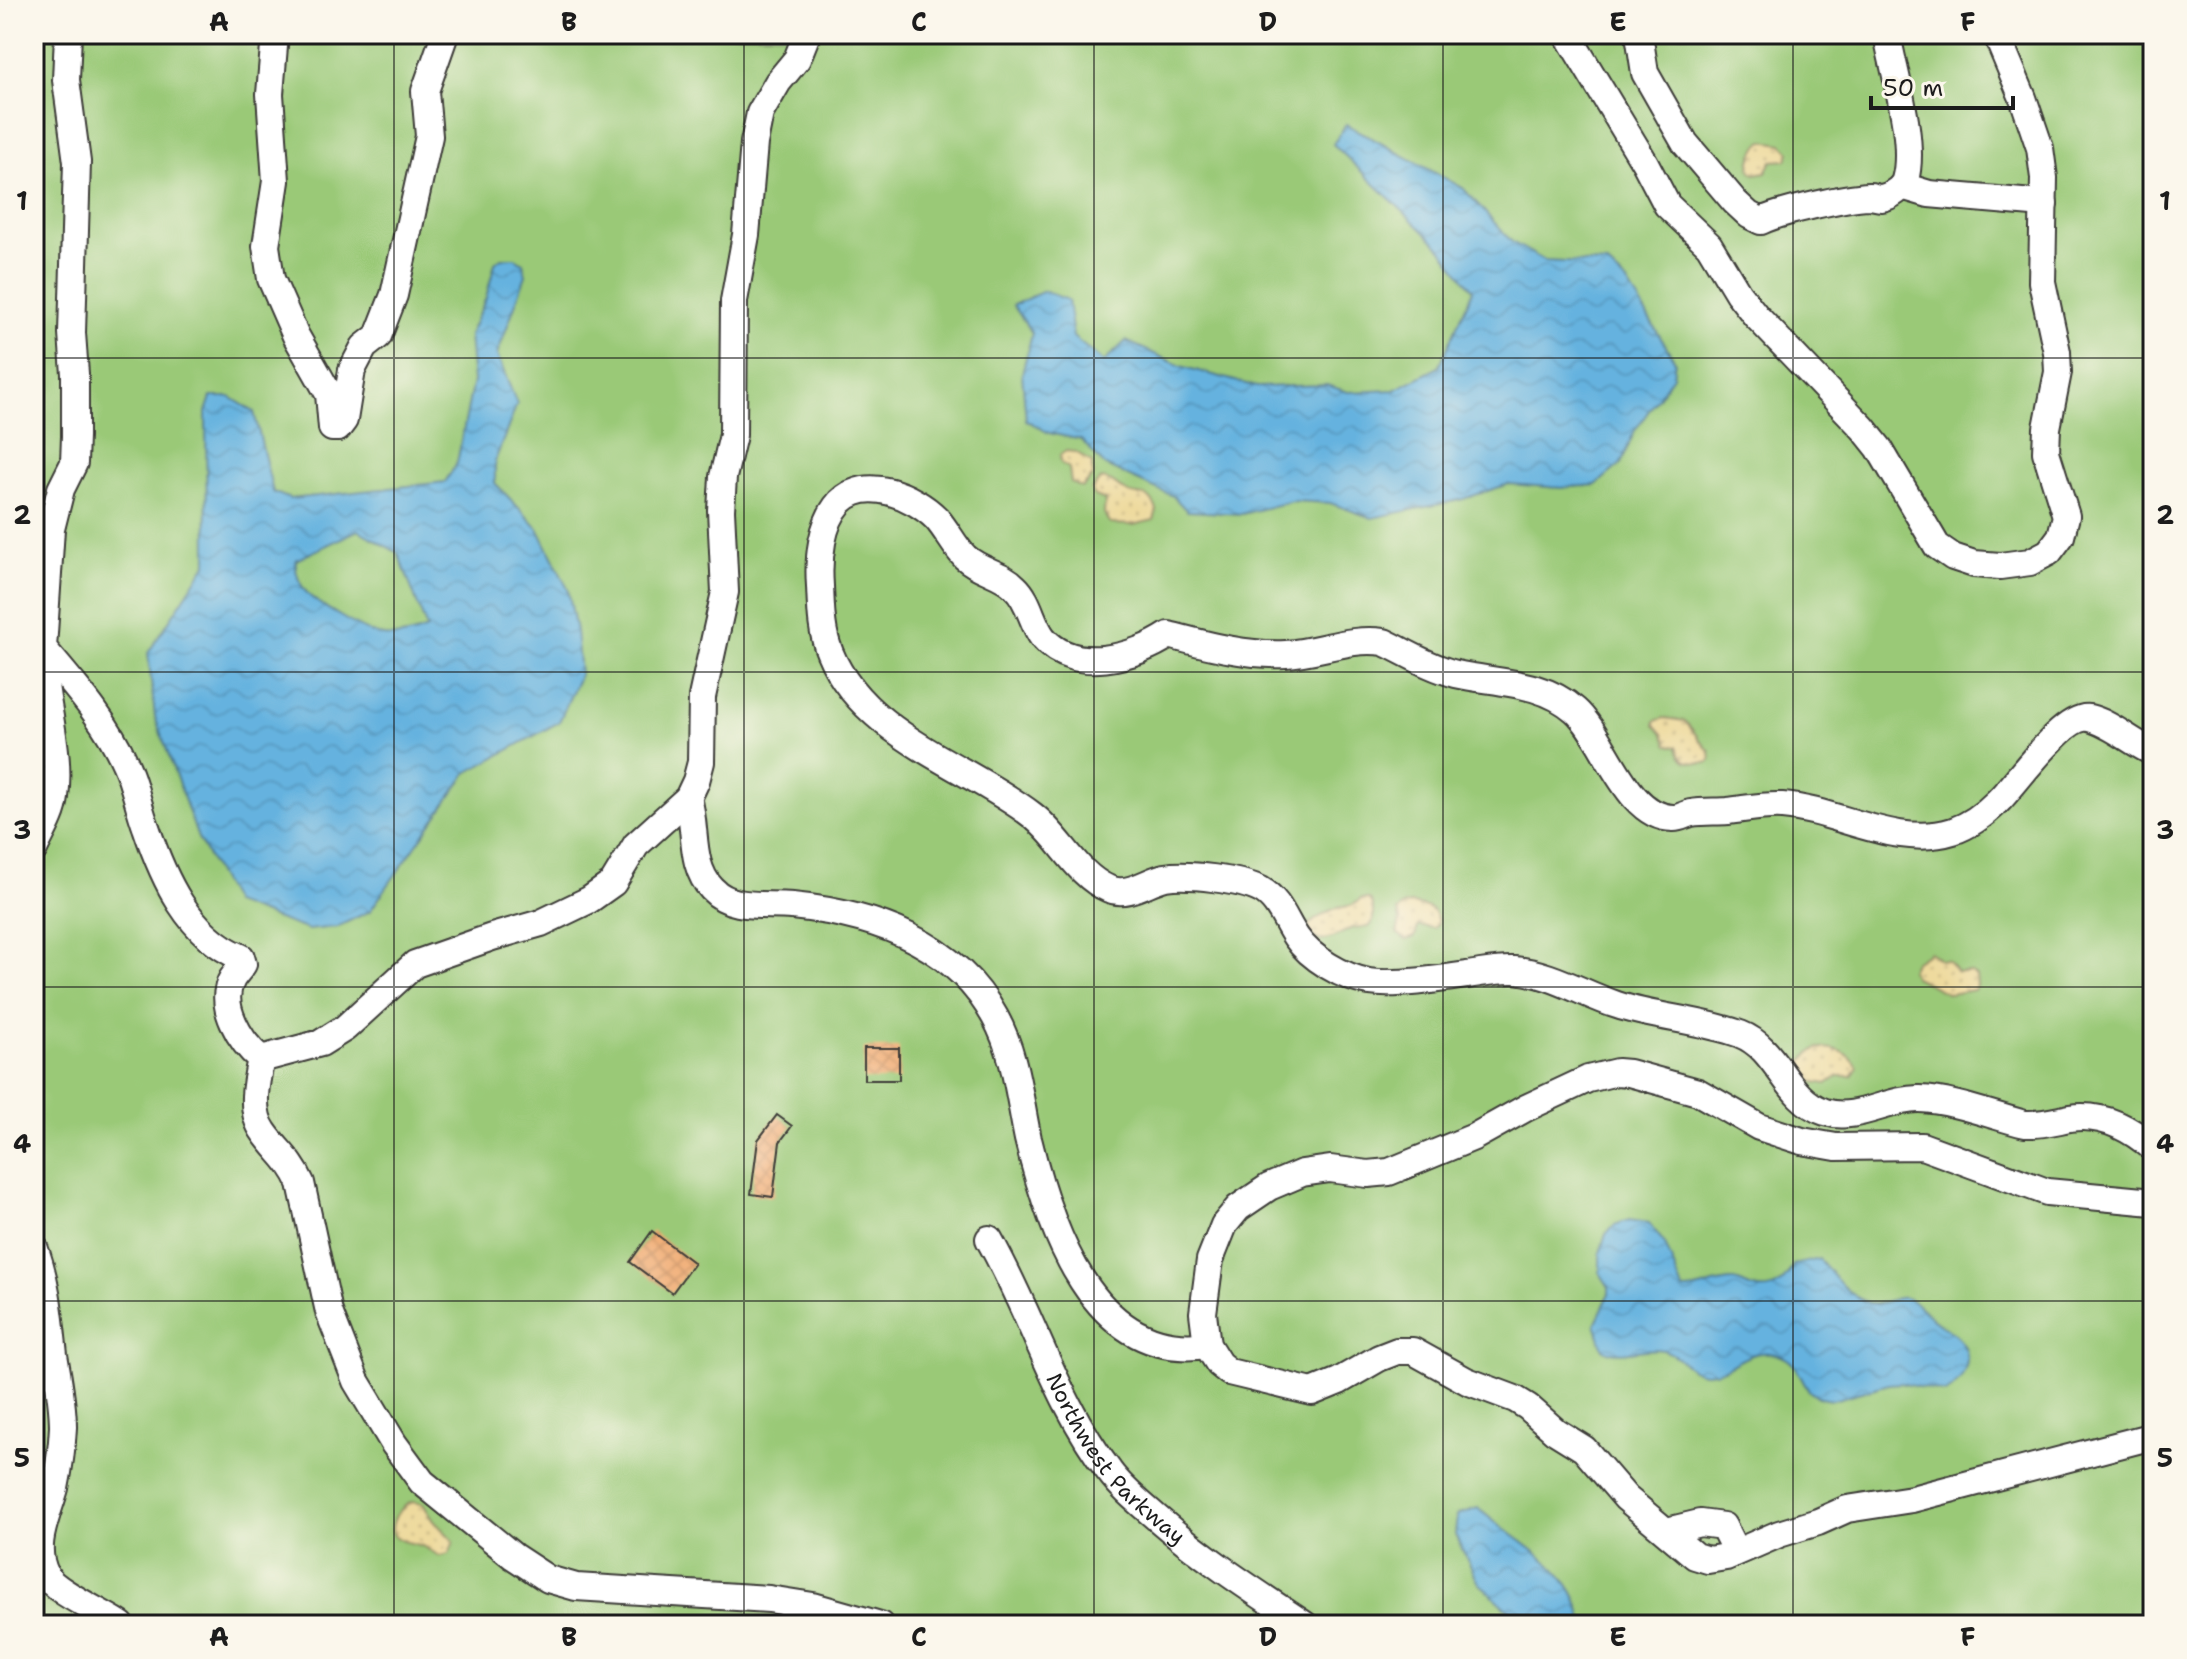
<svg xmlns="http://www.w3.org/2000/svg" width="2187" height="1659" viewBox="0 0 2187 1659" font-family="'Shantell Sans',sans-serif">
<style>
.green{fill:#9ac977;stroke:#5b724a;stroke-width:2}
.sand{fill:url(#sand-dots);stroke:#857b5d;stroke-width:2}
.water{fill:url(#water-waves);stroke:#40677e;stroke-width:2;fill-rule:evenodd}
.building{fill:url(#building-cross-hatch)}
.lines{fill:none;stroke-linecap:round;stroke-linejoin:round}
.minor-casing{stroke:#3c3b38;stroke-width:30}
.minor{stroke:#fff;stroke-width:26}
.grid{fill:none;stroke:#1c1c1c;stroke-width:2;stroke-opacity:0.55}
.labels{text-anchor:middle;dominant-baseline:central;stroke-width:8;stroke-linejoin:round;paint-order:stroke}
.street-label{font-size:22px;fill:#1c1c1c;stroke:#fbf7ec}
.neatline{fill:none;stroke:#1c1c1c;stroke-width:3}
.grid-label{font-size:26px;text-anchor:middle;font-weight:bold;fill:#1c1c1c}
</style>
<defs>
<pattern id="sand-dots" width="8" height="8" patternUnits="userSpaceOnUse" patternTransform="scale(2)"><rect width="8" height="8" fill="#eeda9e"/><path d="M2 2h.1M6 6h.1" fill="none" stroke="#ccba88" stroke-width="1.8" stroke-linecap="round"/></pattern>
<pattern id="water-waves" width="16" height="10" patternUnits="userSpaceOnUse" patternTransform="scale(2)"><rect width="16" height="10" fill="#65b2df"/><path d="M0 5q4-4 8 0t8 0" fill="none" stroke="#5798bf"/></pattern>
<pattern id="building-cross-hatch" width="8" height="8" patternUnits="userSpaceOnUse" patternTransform="scale(2)"><rect width="8" height="8" fill="#f1ac73"/><path d="M0 0l8 8M0 8l8-8" fill="none" stroke="#ce9363"/></pattern>
</defs>
<rect width="100%" height="100%" fill="#fbf7ec"/>
<filter id="ink" filterUnits="userSpaceOnUse"><feTurbulence type="fractalNoise" baseFrequency=".0125" numOctaves="2"/><feDisplacementMap in="SourceGraphic" scale="16" xChannelSelector="R" yChannelSelector="G"/><feConvolveMatrix kernelMatrix="1 2 1 2 8 2 1 2 1" color-interpolation-filters="sRGB"/></filter>
<filter id="wash" filterUnits="userSpaceOnUse"><feTurbulence type="fractalNoise" baseFrequency=".006" numOctaves="4" result="noise"/><feDisplacementMap in="SourceGraphic" scale="32" xChannelSelector="R" yChannelSelector="G"/><feGaussianBlur stdDeviation="1.8" result="paint"/><feColorMatrix in="noise" values="0 0 0 0 0 0 0 0 0 0 0 0 0 0 0 0 0 1.4 0 .05"/><feComposite in="paint" operator="in"/></filter>
<g filter="url(#wash)">
<rect width="100%" height="100%" fill="#f3ecd7"/>
<path class="green" d="M34,34H2153V1625H34Z"/>
<path class="sand" d="M1763,141L1782,144L1790,152L1787,160L1772,161L1766,172L1755,174L1751,171C1748,163 1756,145 1763,141Z
M1066,451L1076,452L1092,463L1093,476L1082,488L1071,483L1069,468L1061,463L1060,455Z
M1101,479C1112,480 1115,485 1125,491C1139,500 1148,488 1157,510L1154,520L1133,525L1110,524L1104,514L1105,500L1093,495L1092,489Z
M1664,718L1685,721L1710,752L1711,761L1707,763C1689,762 1683,766 1677,747L1668,745L1663,734L1655,725V721Z
M1361,899H1369L1373,905V922L1369,927C1362,928 1356,926 1350,929C1334,937 1313,951 1308,926C1312,921 1331,909 1337,908C1348,906 1353,907 1361,899Z
M1411,904C1425,906 1437,907 1438,924L1434,928L1418,926L1415,937L1406,940L1397,933L1400,921L1398,911L1403,906Z
M1929,952L1940,960L1948,961L1957,972H1970L1976,976L1977,986L1974,990L1949,994L1914,977L1910,970L1914,962Z
M1819,1048C1836,1048 1849,1051 1858,1067L1852,1076H1839L1827,1084L1802,1080L1794,1073L1795,1069L1811,1052Z
M412,1502L423,1504L434,1521L454,1541L449,1554L440,1556C434,1553 428,1549 422,1546C409,1541 385,1543 394,1520C398,1511 403,1506 412,1502Z"/>
<path class="water" d="M1346,124L1463,188L1512,242L1545,261L1607,264L1628,284L1675,361L1673,376L1634,432L1621,464L1596,485L1561,488L1509,484L1460,500L1372,518L1330,503L1292,501L1242,514L1187,511L1173,496L1105,466L1081,440L1049,433L1026,420L1022,374L1032,333L1013,305L1044,291L1068,300L1073,337L1104,362L1126,341L1181,366L1257,387L1327,385L1348,392L1394,390L1439,367L1473,290L1439,246L1333,144Z
M501,258H515L523,263L526,275L497,355L517,404L495,461V483L538,528L568,589L576,631L580,674L559,722L467,773L370,911L337,927L308,930L233,903L198,838L155,717L148,653L207,563L206,412L211,397H230L254,412L273,492L290,499L445,482L457,463L473,381L469,335L486,298L495,263ZM358,530L398,553L427,629C413,635 394,639 378,635C364,631 317,604 308,594C299,584 295,572 296,560Z
M1629,1220L1649,1223L1665,1244L1683,1290C1701,1291 1716,1280 1734,1281C1741,1282 1746,1286 1753,1288C1773,1293 1785,1284 1793,1265L1819,1259C1838,1279 1838,1287 1864,1301C1880,1310 1891,1295 1906,1298C1915,1300 1924,1311 1931,1317C1939,1324 1955,1333 1960,1340C1976,1358 1962,1383 1946,1393L1900,1383L1889,1384L1833,1400C1791,1399 1812,1358 1769,1353C1744,1350 1729,1374 1705,1373C1688,1373 1680,1354 1663,1350C1643,1346 1622,1359 1603,1349L1595,1324L1609,1295V1287L1600,1273V1253L1606,1234L1614,1225Z
M1478,1508C1519,1545 1575,1565 1584,1625H1525L1479,1583L1455,1535L1457,1515Z"/>
<g id="blocks">
<path class="building" d="M864,1048H899V1080H864Z
M777,1115L792,1126L780,1142L773,1197L751,1194L758,1140Z
M652,1231L694,1263L672,1293L630,1262Z"/>
</g>
</g>
<g filter="url(#ink)">
<use href="#blocks" fill-opacity="0" stroke="#3c3b38" stroke-width="2"/>
<g class="lines">
<defs>
<g id="minor">
<path d="M68,34L66,80L77,162L72,333L75,374V436L74,463L61,489L51,529L43,648C73,684 106,720 125,763C135,784 138,806 146,827C163,878 189,936 241,957L243,964C240,969 235,974 232,979C217,1005 241,1043 261,1059C256,1081 249,1112 264,1132C277,1151 291,1160 301,1183L329,1312L356,1381L394,1444L422,1482L513,1556L548,1579L576,1587L769,1599L813,1606L880,1625"/>
<path d="M275,34L270,94L276,181L266,246L271,279L296,336L329,394L332,428H338L344,420L352,370L364,347L378,336L394,295L429,136L425,91L445,34"/>
<path d="M1567,34L1645,163L1667,205L1709,245L1738,293L1756,316L1863,428L1879,448L1937,546L1953,557L1974,564L2000,566L2030,562L2049,552L2061,536L2066,516L2046,452L2047,428L2058,372L2057,352L2042,282L2044,178L2040,148L2023,98L2000,43L1999,34"/>
<path d="M1639,34L1645,73L1685,143L1735,202L1749,215L1761,221C1782,211 1846,197 1869,196C1873,196 1877,198 1881,198C1890,197 1903,188 1905,180C1916,142 1894,74 1887,34"/>
<path d="M1902,186L1929,194L2044,204"/>
<path d="M2153,752C2132,743 2111,723 2089,718C2064,713 2016,784 1998,801C1985,814 1971,825 1953,831C1896,849 1838,810 1782,806C1763,805 1746,809 1728,811C1716,812 1703,811 1691,813C1686,814 1680,818 1674,818C1626,819 1605,736 1575,710C1542,681 1497,683 1456,674C1431,668 1407,653 1384,642C1349,637 1320,652 1286,654C1246,656 1207,645 1169,635C1136,657 1074,675 1043,638C1031,622 1030,601 1015,587C1002,573 980,571 965,557C954,546 947,530 936,518C914,496 866,475 840,502C821,523 818,559 820,586C821,608 821,632 830,653C863,735 967,765 1032,815C1060,836 1076,875 1109,889C1128,897 1147,881 1165,877C1187,873 1242,880 1261,890C1279,900 1285,921 1296,937C1310,958 1344,978 1369,982C1395,986 1441,979 1467,975C1483,973 1499,969 1515,970C1551,973 1583,994 1617,1005C1657,1018 1701,1020 1740,1034C1779,1049 1785,1099 1825,1112C1857,1122 1888,1098 1920,1099C1953,1100 1993,1116 2025,1124C2042,1125 2054,1121 2070,1118C2102,1113 2130,1128 2153,1148"/>
<path d="M688,798C697,828 689,865 712,889C733,911 765,903 792,906C872,914 955,942 995,1017C1016,1055 1019,1097 1028,1139C1049,1226 1093,1362 1207,1345"/>
<path d="M34,849C42,832 53,815 55,797C62,746 41,698 43,648"/>
<path d="M261,1059L321,1043L345,1028L415,964L492,937L541,923L589,900L613,883L636,845L688,798L696,781L701,762L702,697L725,592L721,510L723,477L733,435L734,301L746,235L754,143L760,113L778,82L797,59L807,34"/>
<path d="M2153,1202L2047,1192L1922,1146L1836,1147L1802,1141L1759,1127L1698,1092L1629,1073L1617,1072L1588,1079L1526,1108L1474,1137L1389,1172L1368,1174L1330,1169L1302,1173L1269,1187L1238,1208L1224,1225L1210,1260L1203,1313L1207,1345L1219,1364L1229,1372L1312,1392L1339,1381L1379,1358L1397,1351H1413L1467,1381L1515,1399L1528,1407L1555,1431L1584,1449L1626,1498L1695,1556L1708,1560L1726,1557L1779,1534L1818,1522L1847,1509L1912,1499L2153,1436"/>
<path id="s1" d="M989,1239C1032,1314 1056,1402 1109,1471C1122,1489 1140,1503 1157,1518C1203,1558 1254,1591 1305,1625"/>
<path d="M34,1247C47,1281 50,1319 54,1355C58,1378 63,1403 63,1427C62,1447 59,1469 55,1488C47,1517 31,1546 46,1575C54,1592 103,1612 121,1625"/>
<path d="M1667,1531L1700,1523L1723,1526L1736,1552"/>
</g>
</defs>
<use href="#minor" class="minor-casing"/>
<use href="#minor" class="minor"/>
</g>
</g>
<path class="grid" d="M394,34V1625M744,34V1625M1094,34V1625M1443,34V1625M1793,34V1625M34,358H2153M34,672H2153M34,987H2153M34,1301H2153"/>
<g class="labels">
<g class="street-label">
<text stroke="none"><textPath href="#s1" startOffset="256">Northwest Parkway</textPath></text>
</g>
</g>
<rect width="2187" height="1659" fill="none" stroke="#fbf7ec" stroke-width="88"/>
<path d="M1871 96v12h142v-12" fill="none" stroke="#1c1c1c" stroke-width="4"/>
<text x="1883" y="96" font-size="24" fill="#1c1c1c" stroke="#fbf7ec" stroke-width="6" paint-order="stroke">50 m</text>
<rect x="44" y="44" width="2099" height="1571" class="neatline"/>
<g class="grid-label">
<text x="219" y="31">A</text>
<text x="569" y="31">B</text>
<text x="919" y="31">C</text>
<text x="1268" y="31">D</text>
<text x="1618" y="31">E</text>
<text x="1968" y="31">F</text>
<text x="22" y="210">1</text>
<text x="2165" y="210">1</text>
<text x="22" y="524">2</text>
<text x="2165" y="524">2</text>
<text x="22" y="839">3</text>
<text x="2165" y="839">3</text>
<text x="22" y="1153">4</text>
<text x="2165" y="1153">4</text>
<text x="22" y="1467">5</text>
<text x="2165" y="1467">5</text>
<text x="219" y="1646">A</text>
<text x="569" y="1646">B</text>
<text x="919" y="1646">C</text>
<text x="1268" y="1646">D</text>
<text x="1618" y="1646">E</text>
<text x="1968" y="1646">F</text>
</g>
</svg>
